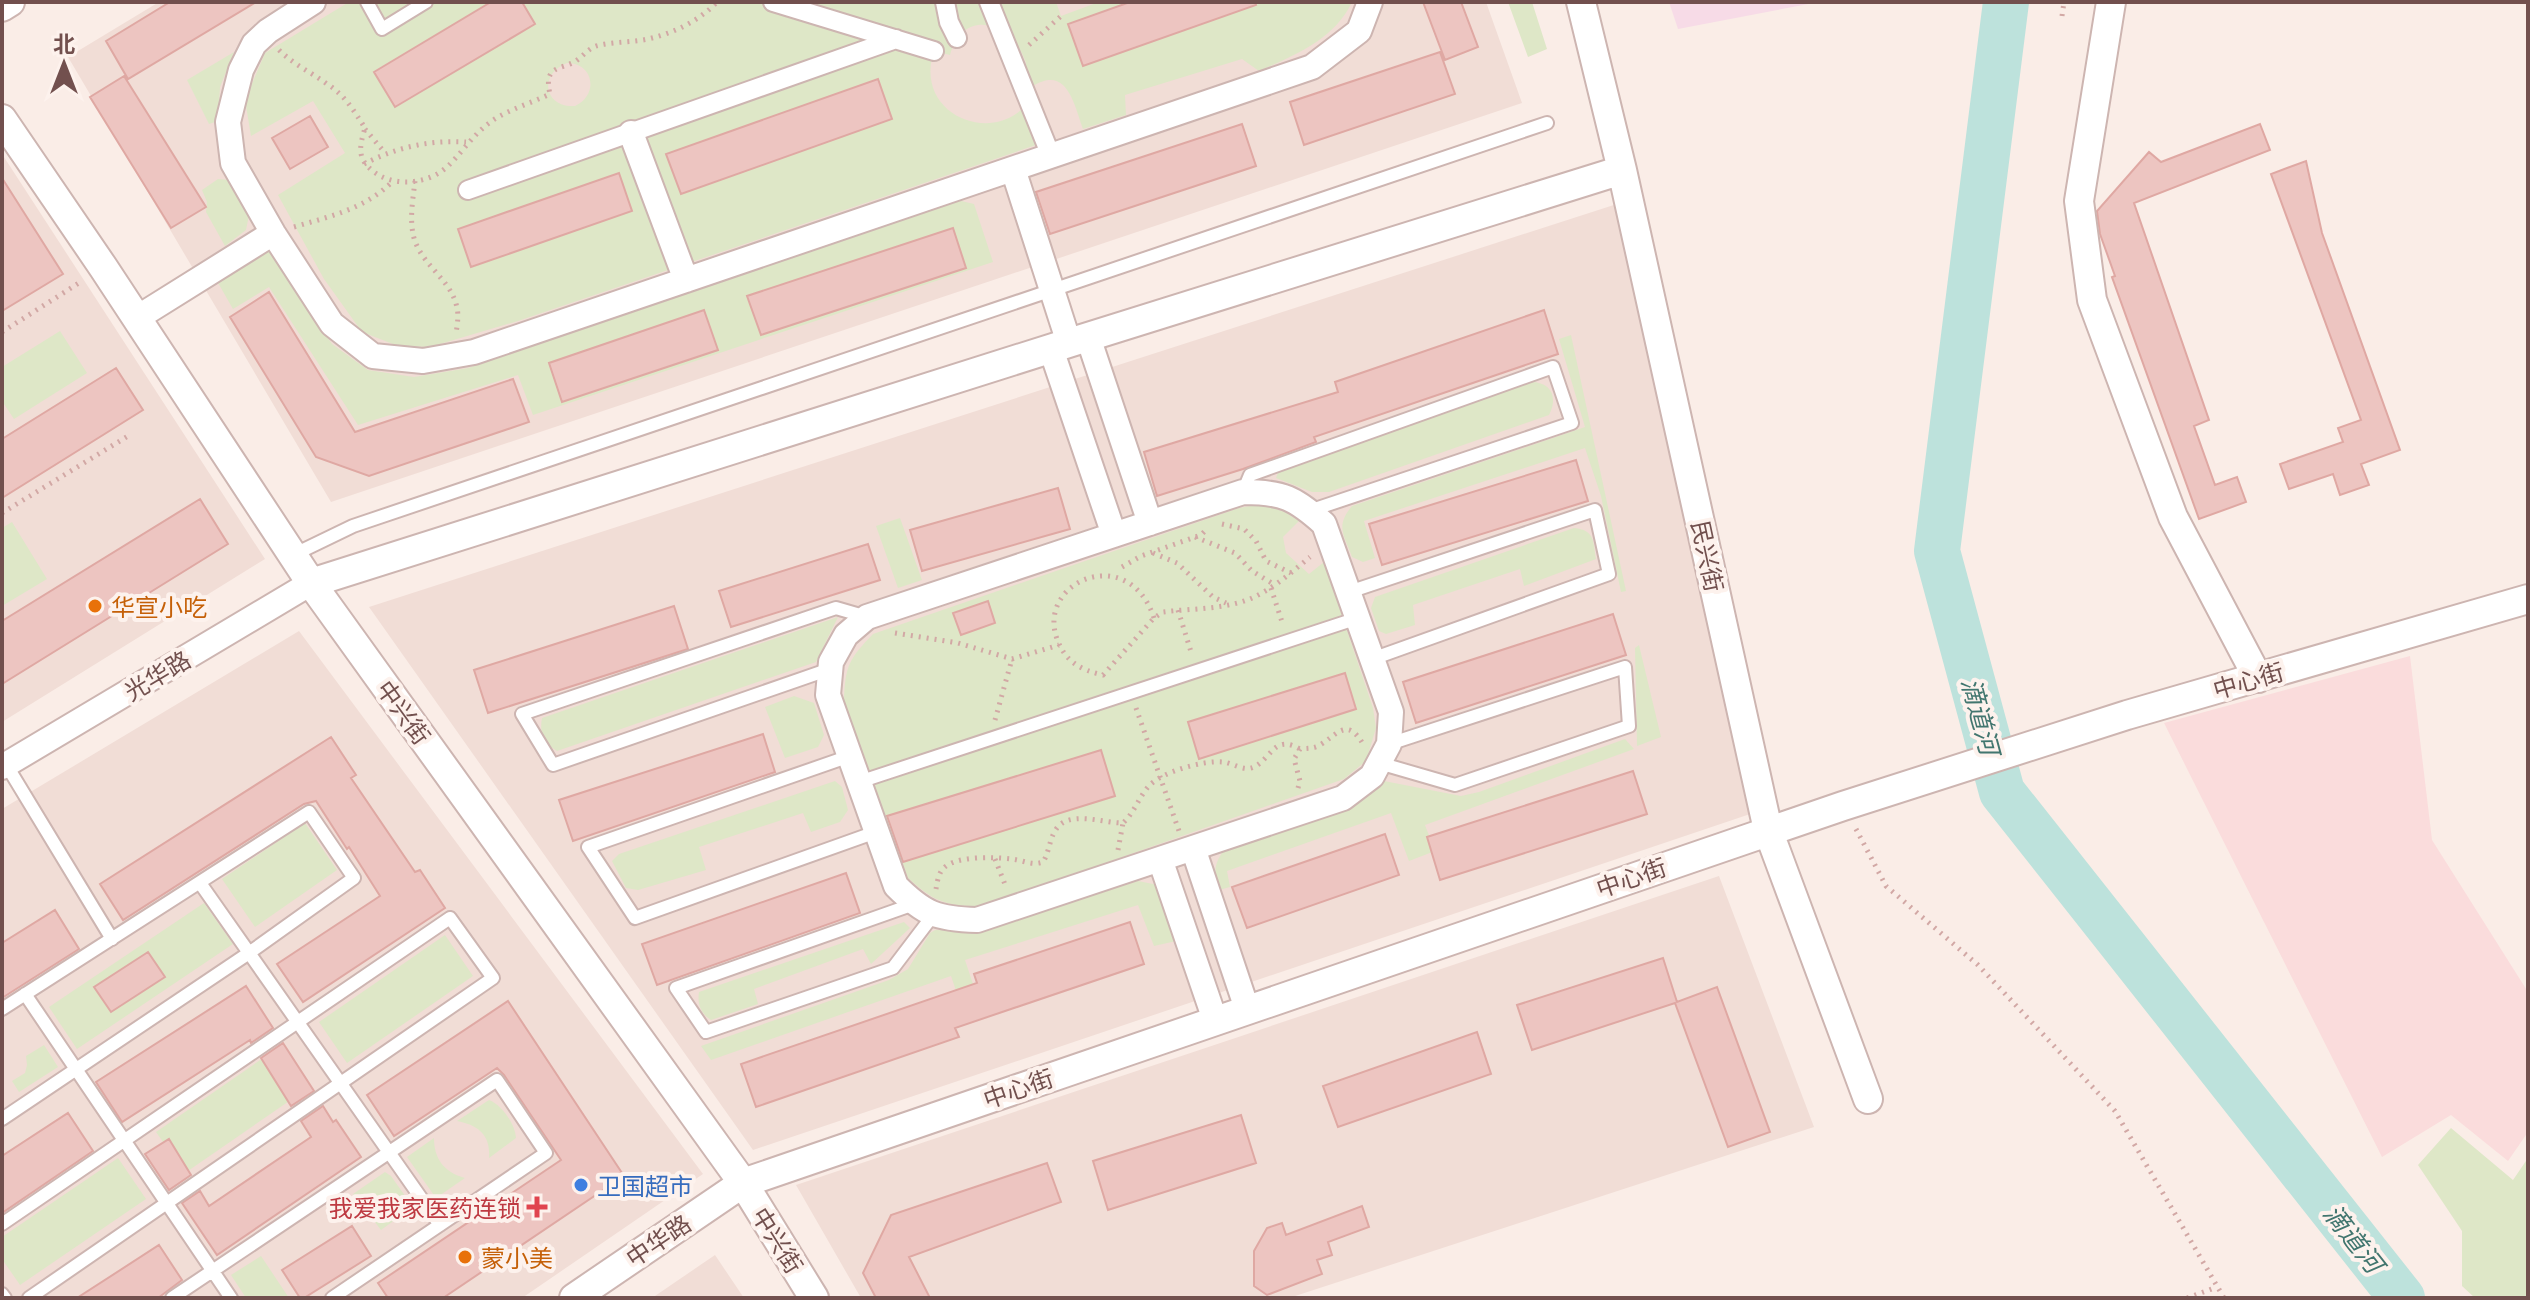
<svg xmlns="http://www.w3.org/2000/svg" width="2530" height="1300" viewBox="0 0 2530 1300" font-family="Lato,'Noto Sans SC',sans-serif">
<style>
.residential{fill:#f1ddd6}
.commercial{fill:#fadcdc}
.medical{fill:#f7dbe7}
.green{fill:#dee7c7;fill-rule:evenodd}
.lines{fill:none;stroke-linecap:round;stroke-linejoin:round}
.river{stroke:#bde2dc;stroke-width:46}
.building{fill:#edc5c1;stroke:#dfa8a3;stroke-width:2}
.service-casing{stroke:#cdb5b1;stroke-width:16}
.pedestrian-casing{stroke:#cdb5b1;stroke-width:22}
.minor-casing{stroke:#cdb5b1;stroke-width:28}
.tertiary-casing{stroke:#cdb5b1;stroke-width:32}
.path{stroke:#d2a8a5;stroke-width:5;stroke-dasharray:2 6;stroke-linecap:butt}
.service{stroke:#fff;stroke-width:12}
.pedestrian{stroke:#fff;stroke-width:18}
.minor{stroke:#fff;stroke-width:24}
.tertiary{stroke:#fff;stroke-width:28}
.food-dot{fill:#e8710a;stroke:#fdf2ed;stroke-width:3}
.shop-dot{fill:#3f7fe0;stroke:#fdf2ed;stroke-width:3}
.health-dot{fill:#e0444e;stroke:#fdf2ed;stroke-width:3}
.labels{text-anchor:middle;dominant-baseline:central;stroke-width:8;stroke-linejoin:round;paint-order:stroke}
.street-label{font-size:24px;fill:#72504e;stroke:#fdf2ed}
.food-label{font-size:24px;fill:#c56008;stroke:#fdf2ed;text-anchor:start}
.shop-label{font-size:24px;fill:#366cbe;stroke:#fdf2ed;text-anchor:start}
.health-label{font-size:24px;fill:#be3a42;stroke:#fdf2ed;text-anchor:end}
.water-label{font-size:26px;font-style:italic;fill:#42766f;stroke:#fdf2ed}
</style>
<rect width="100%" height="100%" fill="#faede7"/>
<path class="residential" d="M159,2H1486L1522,103L331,502L68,57Z
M2,154L265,559L2,722Z
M1620,203L1765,809L753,1150L369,607Z
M299,631L703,1174L522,1298H2V809Z
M1719,876L1814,1127L1289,1298H861L796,1185Z
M715,1255L744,1298H652Z"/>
<path class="commercial" d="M2410,656L2432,840L2528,992V1132L2508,1161L2451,1115L2382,1157L2164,723Z"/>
<path class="medical" d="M1669,2H1819L1678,29Z"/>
<path class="green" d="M349,2H491L374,71L396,107L535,24L522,2H1056L1061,16L1099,2H1130L1068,24L1083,65L1264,2H1352C1334,40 1295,55 1259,71L1242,59L1125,95L1126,115L1083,129C1074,104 1067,65 1033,86L1022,77L1026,63C1012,21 963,7 950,55L934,51C913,113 990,146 1026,105L1039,144L518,321L430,347L398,346L362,332L324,279L278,195L345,153L313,101L251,136L245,100L265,53ZM567,63C594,63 599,95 575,106C544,108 538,74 567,63ZM892,119L681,194L667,155ZM619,173L632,211L472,267L459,229Z
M1508,2H1532L1547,49L1528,57Z
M234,52L220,87L218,121L209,124L187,80Z
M218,179L230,180L249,215L246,230L225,246L206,212L207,202L202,190Z
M957,200L974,204L993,262L533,415L518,375L358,425L269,287L233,309L217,281L269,250L332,344L368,370L414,377L468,368Z
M60,331L87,373L14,419L2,401V367Z
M1571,335L1626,591L1621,592L1601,496L1585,448L1364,521L1375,558L1363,562L1352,557C1344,535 1335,526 1352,506L1585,427L1559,339Z
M1531,382C1552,382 1558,398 1549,415L1329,492H1312L1276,478L1279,470L1285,467Z
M1261,504L1285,512L1299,521L1283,537L1286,553L1309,574L1324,562L1373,708L1376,728L1366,761L1344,779L983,906C948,907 934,902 908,878L844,701C845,666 849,659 873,634L1239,508Z
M900,518L922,580L898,588L876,526Z
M12,522L47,579L2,606V528Z
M1574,528C1595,530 1593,541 1596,559L1524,586L1520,569L1413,605L1415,625L1386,634L1379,631L1371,608L1375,597Z
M838,617L816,662L557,751C544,743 539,734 542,718Z
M1639,645L1661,737L1637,746L1635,648Z
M794,696L814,703L824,735L818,747L785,758L765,707Z
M1625,739L1634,749L1425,825L1435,851L1409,861L1391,813L1227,871L1230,887L1219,890C1214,873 1213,865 1224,850L1365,799L1384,781L1461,796L1479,792Z
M835,781L842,787L848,810L840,822L811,832L803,813L699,847L706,870L638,890L626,888L612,861L619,854Z
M305,823L337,870L255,927L222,879Z
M1138,881L1158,885L1176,941L1154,946L1138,905L965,960L980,1005L963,1011L951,976L711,1060L701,1046L889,980L908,969L930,933L935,930L981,931Z
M204,903L233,944L77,1049L49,1007Z
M904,922L910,928L871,964L863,949L754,989L758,1004L711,1020C701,1014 697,1004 699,992Z
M445,935L473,976L347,1063L319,1022Z
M44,1045L58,1067L19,1092L12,1081L25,1073L27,1065L26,1056Z
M282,1045L311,1086L185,1173L156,1132Z
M489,1100C502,1105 515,1124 516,1138L489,1158C491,1135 478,1125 457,1121Z
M2451,1128L2513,1180L2528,1158V1298H2475L2462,1286V1231L2418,1165Z
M434,1138C434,1159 444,1172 465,1178L436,1198L407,1157Z
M118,1158L146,1199L20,1285L2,1259V1237Z
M385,1172L391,1176L413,1207L381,1230L353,1194Z
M261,1256L289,1298H246L231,1275Z"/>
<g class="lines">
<path class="river" d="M2006,2L1937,551L2002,792L2402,1298"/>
</g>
<path class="building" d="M170,2H256L128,79L106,41Z
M491,2H522L535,24L395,107L374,72Z
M1130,2H1255L1256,5L1083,66L1068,24Z
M1423,2H1461L1478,47L1445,60Z
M1440,52L1455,94L1304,145L1290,102Z
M124,76L206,207L171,228L90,97Z
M878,79L892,119L681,194L666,154Z
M310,116L328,147L290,169L272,138Z
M1242,124L1256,166L1050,234L1036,192Z
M2260,124L2270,150L2134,203L2209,420L2194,426L2215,485L2237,477L2246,502L2199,519L2112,277L2115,276L2100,234L2097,211L2149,152L2161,162Z
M2306,161L2322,233L2400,450L2361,464L2369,485L2340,495L2333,474L2289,489L2280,464L2343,442L2338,428L2361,420L2271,174Z
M619,173L632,211L471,267L458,229Z
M2,178L63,274L2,311Z
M953,228L966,268L761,335L747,296Z
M269,292L355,432L513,379L529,422L369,476L316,457L230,317Z
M704,310L718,350L562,402L549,363Z
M1544,310L1558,354L1314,437L1316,442L1243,469L1157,496L1144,452L1338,392L1335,382Z
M116,368L143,410L2,498V439Z
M1576,460L1588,501L1382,565L1369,524Z
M1058,488L1070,529L922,571L910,530Z
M200,499L228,544L2,684V621Z
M868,544L880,580L731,627L719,591Z
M988,601L995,623L961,635L953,613Z
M674,606L688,649L488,713L474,670Z
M1613,614L1626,655L1416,723L1403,682Z
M1345,673L1356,709L1199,759L1188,722Z
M763,734L775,772L573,841L559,800Z
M331,737L356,775L351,778L415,872L420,870L445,908L303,1002L277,964L380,896L349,847L347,849L316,801L304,804L123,920L100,884Z
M1101,750L1115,796L903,862L887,816Z
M1633,771L1647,814L1440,880L1427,837Z
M1385,834L1399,875L1247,928L1232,887Z
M846,873L860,913L657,985L642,944Z
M55,910L79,949L2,998V943Z
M1130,922L1144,964L955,1028L959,1037L756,1107L741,1064L977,983L974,974Z
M148,952L165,977L111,1012L94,987Z
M1663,958L1677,1002L1717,987L1770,1132L1728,1147L1675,1003L1532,1050L1517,1005Z
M246,986L273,1028L251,1043L250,1040L122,1122L96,1082Z
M508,1001L624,1176L443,1298H388L378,1283L561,1160L504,1075L497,1068L394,1136L367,1095Z
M1477,1032L1491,1074L1338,1127L1323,1086Z
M283,1043L314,1091L291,1106L261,1058Z
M323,1106L333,1122L336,1120L361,1157L217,1255L182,1203L200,1191L209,1206L311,1137L301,1121Z
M68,1113L93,1151L2,1213V1156Z
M1241,1115L1256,1163L1108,1210L1093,1161Z
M169,1139L191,1175L169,1190L145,1154Z
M1047,1163L1061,1202L909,1257L930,1298H876L863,1273L891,1215Z
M1362,1206L1369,1227L1328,1242L1332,1255L1317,1260L1322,1274L1267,1295L1254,1286V1251L1267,1228L1282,1223L1286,1235Z
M352,1226L371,1256L304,1298H300L282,1270Z
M159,1245L182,1280L158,1298H77Z"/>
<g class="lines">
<defs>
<path id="service" d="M367,2L382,29L426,2
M1243,492L1250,475L1553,367L1572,423L1309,511
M293,555L353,526L1547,123
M1349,592L1595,510L1609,574L1372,659
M830,669L553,765L522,714L836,608L867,617
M850,756L588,847L635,918L876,832
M4,761L112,939
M1379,763L1455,785L1629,726L1625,667L1389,744
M859,782L1358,618
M200,883L440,1225
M914,904L676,988L706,1032L893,968L934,914
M25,994L231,1298
M2,1009L309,812L354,878L249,953L2,1119
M2,1224L450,918L493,978L29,1298
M2,1294L5,1298
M172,1298L497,1080L546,1153L332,1298"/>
<path id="pedestrian" d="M773,2L934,51
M945,2L949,22L957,38
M989,2L1051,156
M468,190L896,39"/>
<path id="minor" d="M313,2L268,31L254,44L241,70L228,122L233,163L273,233L332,324L373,356L423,361L474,352L1312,67L1359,31L1370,2
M631,133L686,280
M1013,169L1069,343
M137,318L273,233
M1088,337L1150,523
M1051,349L1114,535
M1243,492C1283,492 1295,498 1324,524L1391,712L1389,744L1372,776L1343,798L977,920C937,919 924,914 896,886L828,695L831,662L846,635L867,617Z
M2,767L311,583
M1193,848L1247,1009
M1160,859L1215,1020"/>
<path id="tertiary" d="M1581,2L1622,170L1768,830L1868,1099
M2111,2L2079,201L2092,300L2173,517L2258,678
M2,7L10,2
M2,119L103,267L311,583L743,1183L814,1298
M311,583L1075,341L1622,170
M574,1298L743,1183L1843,806L2127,715L2528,599"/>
</defs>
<use href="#service" class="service-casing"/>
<use href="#pedestrian" class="pedestrian-casing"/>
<use href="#minor" class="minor-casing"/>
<use href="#tertiary" class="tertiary-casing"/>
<path class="path" d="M2062,16L2064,2
M1029,45L1061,16
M279,50C294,65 311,72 327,84C345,95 354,111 365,128C359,148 357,159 374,172C396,188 430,184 449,165C466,148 476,130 498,117C514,108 533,102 550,94C543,65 561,70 576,61C583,56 588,49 596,46C614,41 634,43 652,38C676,32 700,20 717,2
M365,129L385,153
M364,164C397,147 429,140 466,142
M415,181C413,199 409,220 414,238C422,266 452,280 457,308C459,316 457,326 456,334
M294,227C331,216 365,209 393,181
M2,332L82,281
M2,513L128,436
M1222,524L1244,529L1256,541L1266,561L1291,573
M1195,537L1235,553L1252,571L1275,585
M1153,553L1177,563L1213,597L1226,603
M1122,567L1141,556L1201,535L1205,531
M1271,588L1283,625
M1178,610L1192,655
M1154,618C1129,542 1036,581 1057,639C1065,661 1080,670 1103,675L1154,618L1163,612C1194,608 1232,610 1260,594C1279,584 1294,570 1310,557
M895,633L958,643L1012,659L1059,645
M1136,708L1179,831
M995,720L1012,659
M1298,788L1300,781L1294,759L1300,749C1308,748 1314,749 1320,745C1338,734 1347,717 1363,744
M1856,829L1886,886L1978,965L2115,1111L2224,1298
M1118,850L1123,823
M995,859L1006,887
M936,889C937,884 938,875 942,870C953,855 994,857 1011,859C1023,860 1032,866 1043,862C1049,853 1049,841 1055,831C1067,809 1102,823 1123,823C1134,813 1138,799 1148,787C1160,772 1204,760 1223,762C1233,763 1244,772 1254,767C1272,758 1274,734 1300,749
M2187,1298L2217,1287"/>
<use href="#service" class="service"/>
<use href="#pedestrian" class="pedestrian"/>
<use href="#minor" class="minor"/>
<use href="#tertiary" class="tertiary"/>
</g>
<g class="food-dot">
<circle cx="95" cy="606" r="8"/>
<circle cx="465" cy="1257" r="8"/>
</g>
<circle class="shop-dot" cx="581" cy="1185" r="8"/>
<path class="health-dot" d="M533 1195h8v8h8v8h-8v8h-8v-8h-8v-8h8z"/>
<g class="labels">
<g class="street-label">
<text transform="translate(1708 556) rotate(78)">民兴街</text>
<text transform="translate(157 675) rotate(-31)">光华路</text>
<text transform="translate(2248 680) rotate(-16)">中心街</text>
<text transform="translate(404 712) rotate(54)">中兴街</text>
<text transform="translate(1631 877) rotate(-19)">中心街</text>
<text transform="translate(1018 1088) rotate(-19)">中心街</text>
<text transform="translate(658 1240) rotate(-34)">中华路</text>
<text transform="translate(778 1240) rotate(58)">中兴街</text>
</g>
<g class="food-label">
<text x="111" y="606">华宣小吃</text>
<text x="481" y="1257">蒙小美</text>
</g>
<g class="shop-label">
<text x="597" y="1185">卫国超市</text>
</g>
<g class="health-label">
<text x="521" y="1207">我爱我家医药连锁</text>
</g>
<g class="water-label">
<text transform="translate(1981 716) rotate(75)">滴道河</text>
<text transform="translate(2354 1238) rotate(52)">滴道河</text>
</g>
</g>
<rect width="2530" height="1300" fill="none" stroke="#72504e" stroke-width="8"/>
<g transform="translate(64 64)" stroke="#fdf2ed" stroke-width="6" paint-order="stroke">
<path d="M0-6L14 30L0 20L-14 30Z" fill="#72504e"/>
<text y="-12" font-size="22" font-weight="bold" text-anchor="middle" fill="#72504e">北</text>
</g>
</svg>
